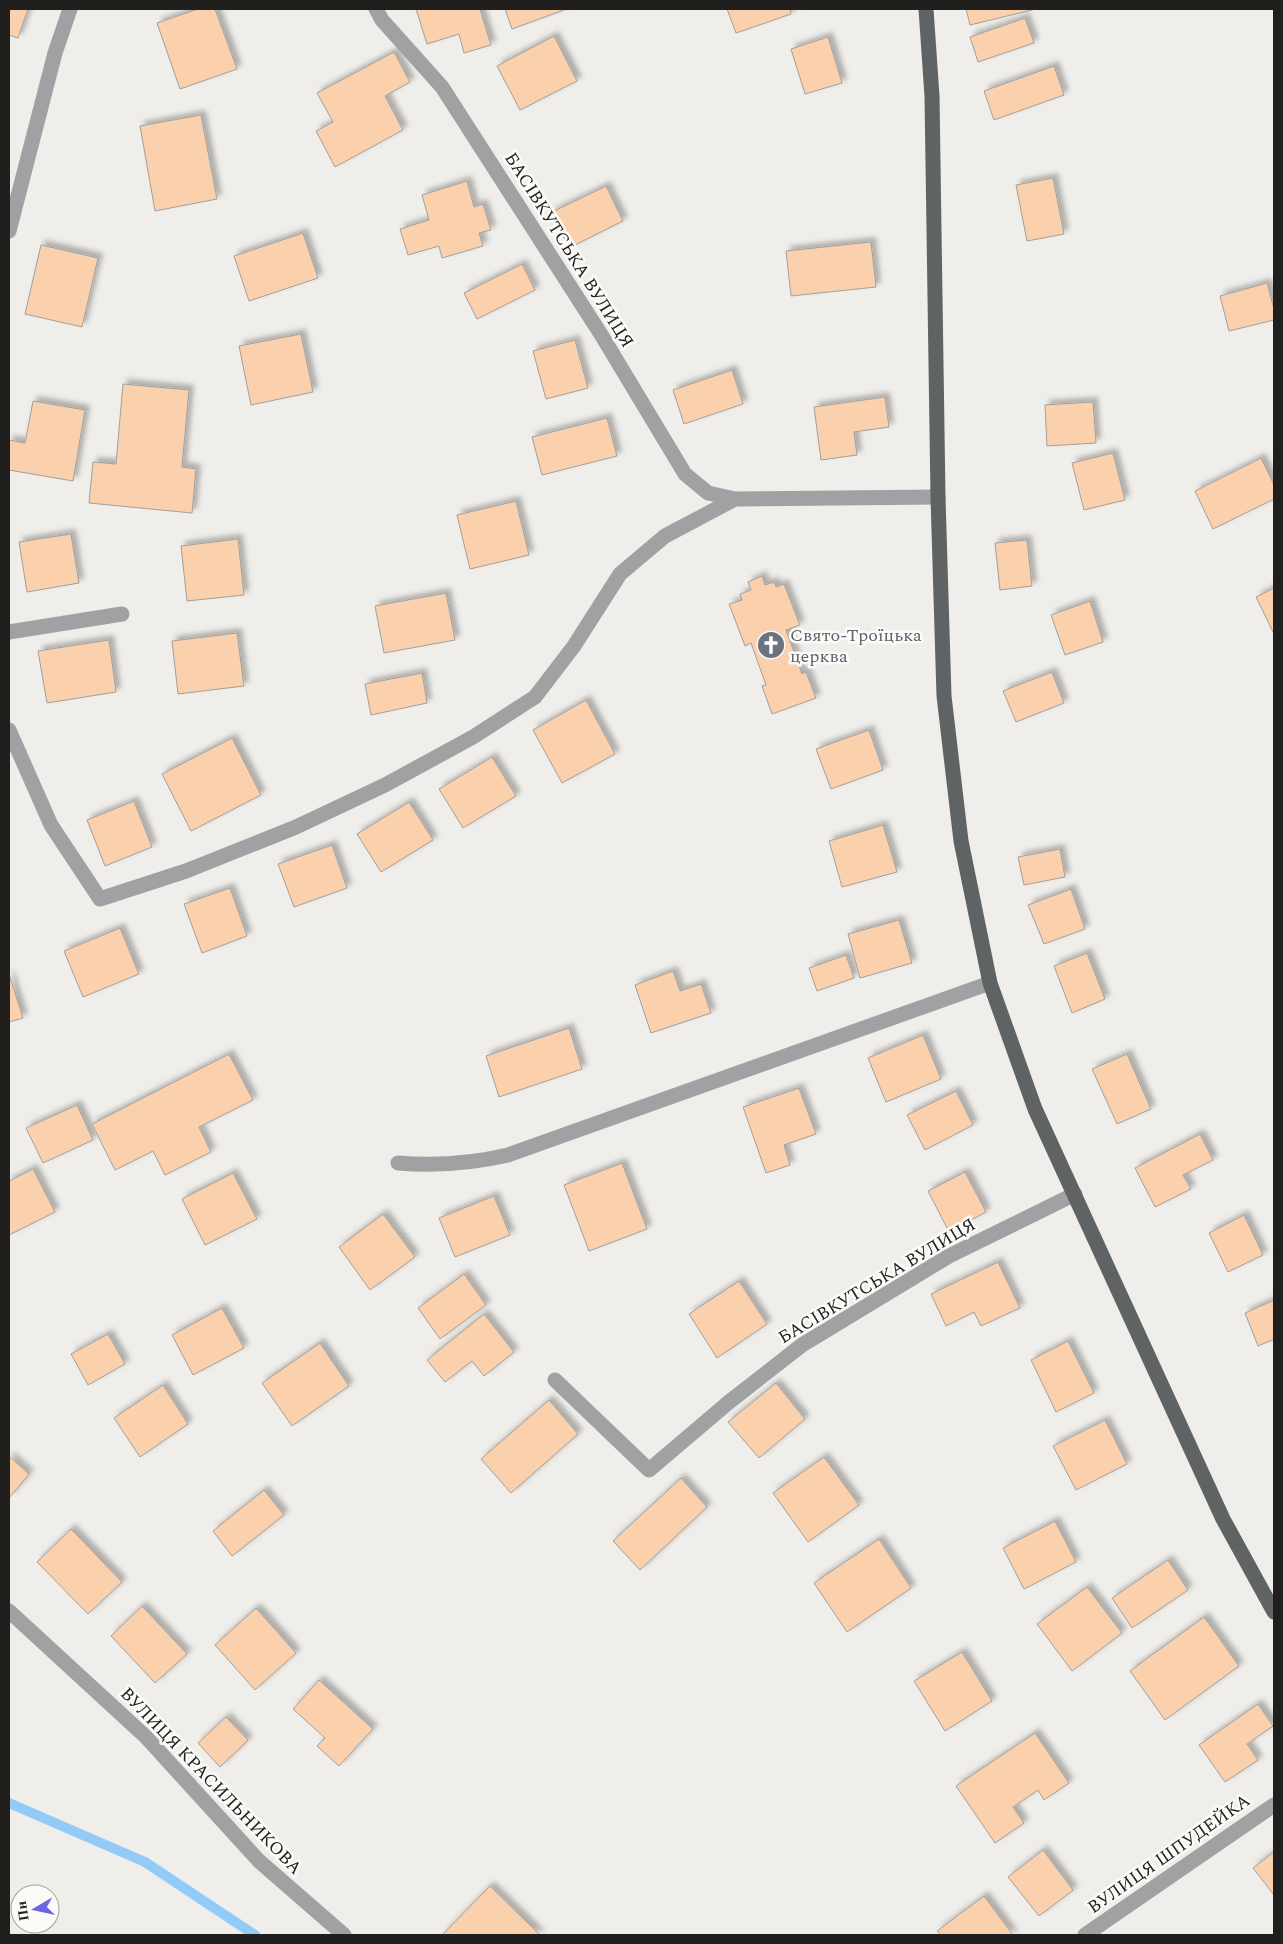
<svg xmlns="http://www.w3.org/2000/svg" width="1283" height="1944" viewBox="0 0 1283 1944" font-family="Spectral,serif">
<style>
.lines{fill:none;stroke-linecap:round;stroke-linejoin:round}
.stream{stroke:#94caf6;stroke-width:10}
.building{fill:#fad0ad;stroke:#a29f9d;filter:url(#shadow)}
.minor{stroke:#a0a1a2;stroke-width:15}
.major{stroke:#606364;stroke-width:15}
.labels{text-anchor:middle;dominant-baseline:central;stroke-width:5;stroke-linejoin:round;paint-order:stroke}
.street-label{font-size:18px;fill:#201f1e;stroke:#fcfbf7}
.worship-label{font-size:18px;fill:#5b616d;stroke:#fcfbf7;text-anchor:start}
</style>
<defs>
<filter id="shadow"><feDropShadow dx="4.5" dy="-4.5" stdDeviation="2.5" flood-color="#0004"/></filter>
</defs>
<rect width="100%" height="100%" fill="#efeeea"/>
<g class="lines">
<path class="stream" d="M9,1803L145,1862L255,1935"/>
</g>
<path class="building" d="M9,9H28L18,38L9,35Z
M198,9H215L237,69L180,89L157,23Z
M416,9H480L491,45L464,53L459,34L427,44Z
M505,9H564V10L512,29Z
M727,9H790L791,14L736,33Z
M966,9H1031L1032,10L970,25Z
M1025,18L1034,43L978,62L970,37Z
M554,36L577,81L520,110L497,66Z
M828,37L842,83L805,94L791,49Z
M394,52L410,82L385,96L403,130L335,167L316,131L333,122L317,93Z
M1054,66L1064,95L994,120L984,91Z
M201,115L217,199L155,211L140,126Z
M1053,178L1064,234L1027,241L1016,185Z
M467,181L474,207L483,204L491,230L479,233L483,246L442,258L439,246L408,255L400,229L429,220L422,195Z
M606,186L623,221L569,248L552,212Z
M303,233L318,278L249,301L234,256Z
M871,242L876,287L791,296L786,251Z
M41,245L98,258L82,327L25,314Z
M522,264L535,290L477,319L464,293Z
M1267,283L1274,309V320L1229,331L1220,296Z
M301,334L313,392L251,405L239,346Z
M575,340L588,388L546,399L533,351Z
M732,370L743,404L684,424L673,390Z
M123,384L189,390L182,467L196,469L192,513L89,503L93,462L116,464Z
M885,397L889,427L854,432L857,455L821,460L814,407Z
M33,401L85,410L73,481L9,470V440L25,443Z
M1093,402L1096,443L1047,446L1045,405Z
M607,418L617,456L542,475L532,437Z
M1113,453L1125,500L1084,510L1072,463Z
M1261,458L1274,485V499L1213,529L1195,491Z
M516,501L529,555L470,569L457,515Z
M71,534L79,583L27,592L19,542Z
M238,539L244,595L187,601L181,546Z
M1027,540L1032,586L1000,590L995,543Z
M762,576L765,585L774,582L776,587L784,584L800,625L786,630L802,674L806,672L816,698L772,714L762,686L766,685L751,643L745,646L729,604L742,600L740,594L751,590L748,582Z
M1274,588V634L1256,597Z
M446,593L455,640L384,653L375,606Z
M1090,601L1103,642L1065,655L1051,615Z
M237,633L244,686L178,694L172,641Z
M109,640L116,692L47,703L38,651Z
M1052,672L1064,703L1016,722L1003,691Z
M422,673L427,703L371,715L365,684Z
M586,700L615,754L562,783L533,730Z
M869,730L883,770L831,789L816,749Z
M232,738L261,795L191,831L162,774Z
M492,757L516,796L463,828L439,789Z
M134,801L152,847L105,866L87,820Z
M409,802L433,840L381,872L357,834Z
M883,825L897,872L842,887L829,841Z
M332,845L347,888L294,907L278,864Z
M1060,849L1065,877L1024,885L1018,857Z
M230,888L247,936L202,953L184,904Z
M1071,889L1085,929L1044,944L1028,905Z
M899,920L912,963L860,978L848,934Z
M120,928L139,974L83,997L64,951Z
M1087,953L1105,999L1072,1013L1054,966Z
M846,955L854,978L817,991L809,968Z
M673,971L680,991L701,984L711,1013L651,1033L635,985Z
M9,974L23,1018L9,1022Z
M569,1028L582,1069L499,1097L486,1056Z
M923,1035L941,1079L886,1102L868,1058Z
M229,1054L253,1100L199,1127L211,1152L165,1175L153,1151L115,1170L92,1124Z
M1127,1054L1151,1109L1117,1124L1092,1069Z
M799,1088L816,1134L784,1145L790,1165L766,1173L743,1107Z
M956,1091L973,1125L925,1150L907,1115Z
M77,1105L93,1140L43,1163L26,1128Z
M1200,1134L1213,1160L1183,1175L1191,1189L1155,1207L1135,1168Z
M622,1163L647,1229L589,1251L564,1185Z
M33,1169L55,1212L9,1235V1181Z
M965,1172L986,1212L949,1232L928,1191Z
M233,1173L257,1219L205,1245L182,1199Z
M494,1196L510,1235L455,1257L439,1218Z
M383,1214L415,1257L370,1290L339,1247Z
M1244,1215L1263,1255L1228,1272L1209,1233Z
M998,1262L1020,1308L981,1326L974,1312L946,1326L931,1294Z
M464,1274L486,1305L440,1339L418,1308Z
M739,1281L767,1324L717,1358L689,1314Z
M1274,1300V1339L1258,1346L1245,1313Z
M222,1308L244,1348L193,1375L172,1335Z
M484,1314L514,1352L484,1376L472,1361L445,1382L427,1360Z
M108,1334L125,1364L88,1385L71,1354Z
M1068,1341L1094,1393L1056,1412L1031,1360Z
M320,1343L349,1386L292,1426L262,1383Z
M776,1383L805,1419L759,1458L728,1422Z
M163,1385L188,1424L140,1457L114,1418Z
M549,1400L578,1434L511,1493L481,1459Z
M1105,1420L1127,1464L1076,1490L1053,1446Z
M9,1456L29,1474L9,1498Z
M824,1457L859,1505L808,1542L773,1493Z
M681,1478L707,1507L640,1570L613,1541Z
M264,1490L284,1515L232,1556L213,1531Z
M1055,1521L1076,1562L1024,1589L1003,1548Z
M71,1529L122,1582L88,1614L37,1562Z
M879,1539L911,1588L847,1632L814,1583Z
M1168,1560L1188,1590L1132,1628L1112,1598Z
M1087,1587L1122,1633L1072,1671L1037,1624Z
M142,1606L187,1654L155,1683L111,1636Z
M256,1608L296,1653L255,1690L215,1645Z
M1204,1617L1239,1666L1165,1720L1130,1671Z
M962,1652L992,1701L945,1731L914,1681Z
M319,1680L373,1729L339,1766L317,1746L325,1738L293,1709Z
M1258,1704L1273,1726L1247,1744L1258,1760L1225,1782L1199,1745Z
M226,1717L248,1740L220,1767L198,1743Z
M1035,1733L1069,1783L1044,1800L1038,1790L1013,1807L1024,1823L995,1843L956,1786Z
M1043,1850L1073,1890L1039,1916L1008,1877Z
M1274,1852V1895L1253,1868Z
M490,1886L540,1935H442Z
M984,1896L1013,1935H941L937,1931Z"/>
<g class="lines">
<path class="minor" d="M376,9L382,20L442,87L602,336L685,474L708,493L735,499L938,497
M9,231L55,53L70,9
M9,632L122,614
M9,730L51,825L100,899L186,871L296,827L385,785L473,737L535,697L574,646L620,574L665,536L735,499
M398,1163C436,1166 470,1164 508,1155L990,983
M555,1380L649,1470L729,1402L802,1345L949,1256L1075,1194
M9,1611L146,1737L259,1861L344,1935
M1085,1935L1274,1805"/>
<path class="major" d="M926,9L932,96L938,497L944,696L961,841L990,983L1035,1109L1223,1519L1274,1612"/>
</g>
<defs>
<symbol id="church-disc" viewBox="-11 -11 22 22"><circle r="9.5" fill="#6b7280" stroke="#fcfbf7"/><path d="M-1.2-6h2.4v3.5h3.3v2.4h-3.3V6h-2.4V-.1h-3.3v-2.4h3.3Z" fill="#fff"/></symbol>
</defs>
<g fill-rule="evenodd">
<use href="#church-disc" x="755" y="629" width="32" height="32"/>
</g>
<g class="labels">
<g class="street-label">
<text transform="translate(569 250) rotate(58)">БАСІВКУТСЬКА ВУЛИЦЯ</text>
<text transform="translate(877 1281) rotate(-31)">БАСІВКУТСЬКА ВУЛИЦЯ</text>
<text transform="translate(211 1781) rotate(46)">ВУЛИЦЯ КРАСИЛЬНИКОВА</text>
<text transform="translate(1169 1854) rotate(-35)">ВУЛИЦЯ ШПУДЕЙКА</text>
</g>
<g class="worship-label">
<text x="790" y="635">Свято-Троїцька<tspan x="790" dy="21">церква</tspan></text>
</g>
</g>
<rect width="1283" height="1944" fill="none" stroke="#201f1e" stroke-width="20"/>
<g transform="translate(35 1909) rotate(261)"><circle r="24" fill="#fcfbf7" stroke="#a4a3a0"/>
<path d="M0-4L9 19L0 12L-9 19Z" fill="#6e66e0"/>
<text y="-8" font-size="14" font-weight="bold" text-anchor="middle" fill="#201f1e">Пн</text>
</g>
</svg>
